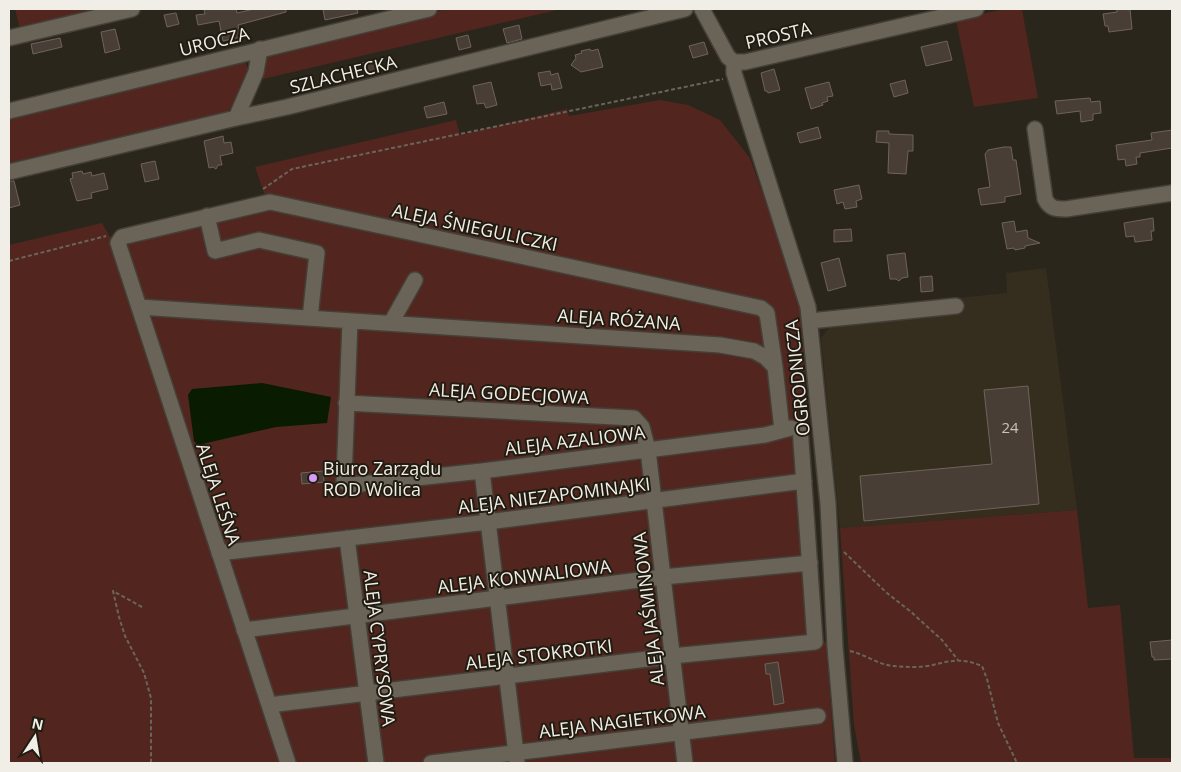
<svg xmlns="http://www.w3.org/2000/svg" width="1181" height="772" viewBox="0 0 1181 772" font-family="'Open Sans',sans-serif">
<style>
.built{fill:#352d1d}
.green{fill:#52261e}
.water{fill:#091b00}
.building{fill:#493e36;stroke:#6f635b}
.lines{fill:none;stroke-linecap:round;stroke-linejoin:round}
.minor-casing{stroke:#444038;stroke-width:18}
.path{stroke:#6a655b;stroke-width:2;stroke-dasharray:4 2.5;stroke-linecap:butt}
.minor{stroke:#6a6458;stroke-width:15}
.poi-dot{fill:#d79bf9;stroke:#211c12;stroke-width:2}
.labels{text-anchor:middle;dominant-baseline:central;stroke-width:4;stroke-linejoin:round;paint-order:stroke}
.number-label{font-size:15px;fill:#c7c2bb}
.street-label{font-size:18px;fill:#f1eee7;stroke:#211c12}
.poi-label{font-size:18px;fill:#f1eee7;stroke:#211c12;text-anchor:start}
</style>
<rect width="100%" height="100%" fill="#2b261b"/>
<path class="built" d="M1046,268L1077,510L840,528L821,338L829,328L959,313L958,298L1007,293L1006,273Z"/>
<path class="green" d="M15,9H94L95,11L20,29Z
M446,9H561L263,79C261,64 261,58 274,48Z
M1004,9H1022L1038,98L974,107L956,20Z
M244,61L247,66L249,71L237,104L223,114L9,165V113Z
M660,100L688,105L720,120L750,158L800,301L822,642H826L835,763H9V245L102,223L110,237L266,198L255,167L456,120L460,135L567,109L569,116Z
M1077,510L1088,608L1120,605L1134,758H1172V763H861L854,725L840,528Z"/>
<path class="water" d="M262,383L331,397L327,423L276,427L198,445L194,441L188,395L192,389Z"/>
<path class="building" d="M204,9H236L237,13L254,9H286V12L238,25L241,37L223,41L219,21L198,25L196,15L205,14Z
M323,9H357L358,13L325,20Z
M1117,9H1130L1132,29L1109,32L1108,26H1105L1103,14L1117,12Z
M176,13L179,24L167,27L164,15Z
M519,25L522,39L507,43L503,29Z
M115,29L120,49L105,53L101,32Z
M468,35L471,47L459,50L456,38Z
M60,38L62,47L33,54L31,44Z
M947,41L952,60L926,66L921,47Z
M704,42L708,54L693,58L689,46Z
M590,49L591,51L598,49L603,67L581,72L571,65L576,58L575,55L582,53L581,51Z
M375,59L378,71L365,74L362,63Z
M774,69L780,90L768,93L767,91H765L761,73Z
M550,71L551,75L558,73L562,88L552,90L551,84L541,86L538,73Z
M905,80L908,93L894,97L890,84Z
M491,82L497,105L486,108L484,103L477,104L473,86Z
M829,82L833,96L827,97L828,101L822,103L823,105L811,109L805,88Z
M1090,98L1091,102L1100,101L1101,113L1093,114V120L1081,122L1080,111L1057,114L1055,101Z
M444,102L447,114L427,118L424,107Z
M818,127L821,138L800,143L797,133Z
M1172,130V148L1140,153V157H1136L1137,164L1126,166L1125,159L1118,160L1116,145L1152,140L1151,133Z
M877,131H889V134L913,135V151H908L906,174L888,173L889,143L876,142Z
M223,136L224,143L231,142L233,153L220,156L222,165H218L216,169L213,167L209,168L204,141Z
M1004,147H1011L1013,160H1016L1021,194L1005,197V202L981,205L978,189L990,187L985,154L988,150Z
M155,161L159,179L145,182L141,164Z
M82,171L83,174L91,172L92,176L104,173L108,189L91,193L92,198L77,201L70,179L73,178L72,173Z
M9,181H14L20,205L9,208Z
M859,185L862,199L856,201L857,207L845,209L843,202L837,204L834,190Z
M1153,218L1154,231H1151L1152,240L1135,242L1134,236L1126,237L1124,223Z
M1014,221L1016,232L1027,230L1028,238L1040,243L1025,246V248L1015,250L1014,248L1007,249L1002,223Z
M851,229L852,241L834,242V230Z
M905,253L908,277L902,278L899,281L896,279H890L887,255Z
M839,258L846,286L828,291L821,263Z
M932,276L933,291L921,292L920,277Z
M1028,386L1039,504L864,521L860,476L992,464L984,390Z
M323,471L324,482L302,484L301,473Z
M1172,640V659L1154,660V657H1152L1150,642Z
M778,662L784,703L774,705L770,674H766L765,664Z"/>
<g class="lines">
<defs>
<path id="minor" d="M702,9L728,57L734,62
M9,38L132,9
M734,62V73L808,307L828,504L835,647L845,763
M734,62H745L976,9
M9,111L429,9
M236,118L256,72L260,49
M1035,129L1045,199C1050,209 1056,209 1066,209L1172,193
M9,172L236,118L287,107L685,9
M207,216L215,251L259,240L317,253L310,318
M139,307L720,345L754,351L765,357L775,367L782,430
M350,321L344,481L351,485L482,471L765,435L791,428
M810,321L956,306
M391,323L415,280
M346,403L634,418L642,427L648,450L685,763
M482,471L517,762
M347,538L376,763
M219,553L488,522L804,481
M244,630L663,577L810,563
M269,705L672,656L815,642L800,427
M288,763L118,243L122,237L270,202L761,308L767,313L775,367
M431,763L818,716"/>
</defs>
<use href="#minor" class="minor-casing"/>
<path class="path" d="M263,189L292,169L723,79
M9,261L106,236
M844,552L887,593L910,611L942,640L958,660
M142,607L113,591L119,617L125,636L144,673L151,698V763
M850,651C865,654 878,665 894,666C905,667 921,668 933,665C953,660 962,658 982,666L987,679L998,723L1017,763"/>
<use href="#minor" class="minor"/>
</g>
<circle class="poi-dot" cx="313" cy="478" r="5"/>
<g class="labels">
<g class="number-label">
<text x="1010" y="427">24</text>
</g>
<g class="street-label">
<text transform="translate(778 35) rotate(-13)">PROSTA</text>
<text transform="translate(214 41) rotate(-14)">UROCZA</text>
<text transform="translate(343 74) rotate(-14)">SZLACHECKA</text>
<text transform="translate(475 227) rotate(12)">ALEJA ŚNIEGULICZKI</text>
<text transform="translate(619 319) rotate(4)">ALEJA RÓŻANA</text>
<text transform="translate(797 378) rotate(-96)">OGRODNICZA</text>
<text transform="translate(509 393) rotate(3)">ALEJA GODECJOWA</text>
<text transform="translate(575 440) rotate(-7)">ALEJA AZALIOWA</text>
<text transform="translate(219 494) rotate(72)">ALEJA LEŚNA</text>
<text transform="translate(554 495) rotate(-7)">ALEJA NIEZAPOMINAJKI</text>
<text transform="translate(524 576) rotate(-7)">ALEJA KONWALIOWA</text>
<text transform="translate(648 609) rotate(-97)">ALEJA JAŚMINOWA</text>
<text transform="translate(380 648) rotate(83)">ALEJA CYPRYSOWA</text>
<text transform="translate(539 654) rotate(-7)">ALEJA STOKROTKI</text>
<text transform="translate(622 721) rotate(-7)">ALEJA NAGIETKOWA</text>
</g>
<g class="poi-label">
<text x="323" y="468">Biuro Zarządu<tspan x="323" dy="21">ROD Wolica</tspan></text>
</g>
</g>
<rect width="1181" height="772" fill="none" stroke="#f1eee7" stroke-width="20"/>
<g transform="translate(35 737) rotate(12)" stroke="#211c12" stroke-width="4" paint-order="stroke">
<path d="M0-4L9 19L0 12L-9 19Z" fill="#f1eee7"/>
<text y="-8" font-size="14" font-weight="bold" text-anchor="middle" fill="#f1eee7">N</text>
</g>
</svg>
